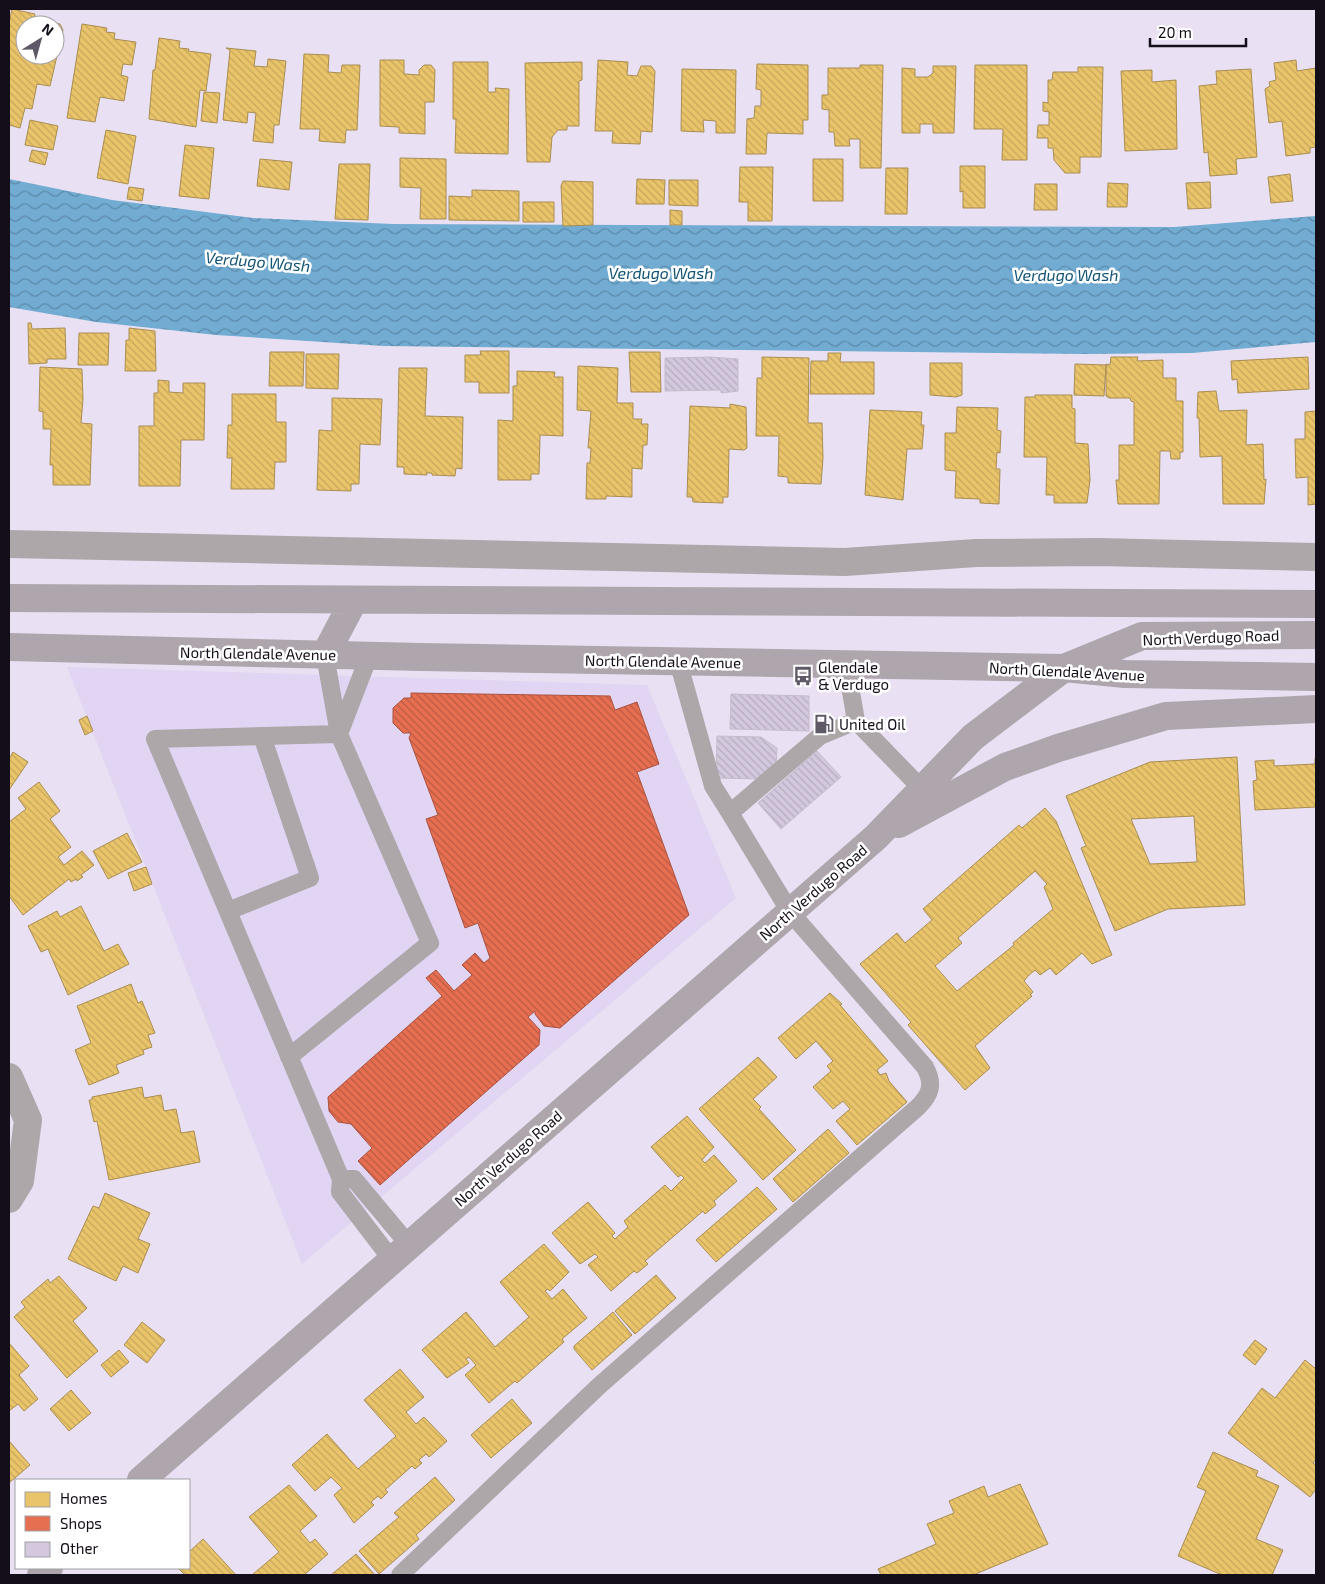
<svg xmlns="http://www.w3.org/2000/svg" width="1325" height="1584" viewBox="0 0 1325 1584" font-family="'Exo 2',sans-serif">
<style>
.built{fill:#e2d5f4}
.water{fill:url(#water-waves)}
.homes{fill:url(#homes-back-hatch);stroke:#a98d52;fill-rule:evenodd}
.shops{fill:url(#shops-back-hatch);stroke:#a85240}
.building{fill:url(#building-back-hatch);stroke:#c4bdca}
.lines{fill:none;stroke-linecap:round;stroke-linejoin:round}
.service{stroke:#ada7aa;stroke-width:18}
.minor{stroke:#ada7aa;stroke-width:28}
.secondary{stroke:#aea6ac;stroke-width:28}
.labels{text-anchor:middle;dominant-baseline:central;stroke-width:5;stroke-linejoin:round;paint-order:stroke}
.street-label{font-size:15px;fill:#140e1a;stroke:#fff}
.poi-label{font-size:15px;fill:#140e1a;stroke:#fff;text-anchor:start}
.water-label{font-size:16px;font-style:italic;fill:#125475;stroke:#fff}
</style>
<defs>
<pattern id="water-waves" width="16" height="10" patternUnits="userSpaceOnUse" patternTransform="scale(1.25)"><rect width="16" height="10" fill="#72acd2"/><path d="M0 5q4-4 8 0t8 0" fill="none" stroke="#5c8aaa"/></pattern>
<pattern id="homes-back-hatch" width="6" height="6" patternUnits="userSpaceOnUse" patternTransform="scale(1.25)"><rect width="6" height="6" fill="#e9c46a"/><path d="M-1 5l2 2M0 0l6 6M5-1l2 2" fill="none" stroke="#c7a75b"/></pattern>
<pattern id="shops-back-hatch" width="6" height="6" patternUnits="userSpaceOnUse" patternTransform="scale(1.25)"><rect width="6" height="6" fill="#e76f51"/><path d="M-1 5l2 2M0 0l6 6M5-1l2 2" fill="none" stroke="#ba5a42"/></pattern>
<pattern id="building-back-hatch" width="6" height="6" patternUnits="userSpaceOnUse" patternTransform="scale(1.25)"><rect width="6" height="6" fill="#d4c8de"/><path d="M-1 5l2 2M0 0l6 6M5-1l2 2" fill="none" stroke="#b5abbe"/></pattern>
</defs>
<rect width="100%" height="100%" fill="#e9e1f3"/>
<path class="built" d="M67,667L647,685L736,898L302,1264Z"/>
<path class="water" d="M9,179L112,200L253,218L393,224L1174,227L1316,216V342L1192,353L1084,354L384,346L216,335L96,322L9,307Z"/>
<path class="homes" d="M12,9L35,14L33,25H25V55H55V25H49L53,23L60,24L63,30L50,86L37,84L32,109L25,108L20,128L9,125V23Z
M82,24L107,28L106,32L115,33L114,39L136,42L132,65L123,64L121,75L128,77L124,101L100,97L95,122L67,118Z
M159,38L180,41L179,48L189,49L188,51L211,54L206,91L200,90L196,127L149,119L153,70H155Z
M226,48L256,51L254,66L267,67L268,59L286,61L279,125H274L273,143L253,141L256,113L248,112L247,123L223,120L230,50Z
M304,54L329,55L328,72L341,73L342,65H360L357,130H346L345,143L319,141L320,129H300Z
M380,60H404V74L419,75V70L424,65H431L435,70L434,102H425V134L399,133V127L380,126Z
M598,60L628,62L627,75L637,76L641,66H651L655,71L652,132L641,131L640,144L612,143L613,131H595Z
M1296,60L1297,71L1316,68V147L1310,148V153L1286,156L1282,121L1269,123L1265,89L1270,86L1269,82L1276,80L1274,63Z
M453,62H488V92H496L495,88L509,89L508,154L455,153L456,119H453Z
M582,62V80L579,81V126H567V130H558L552,137L550,162H527L525,63Z
M757,64L808,65V120H803V134L767,133L766,154H746L747,119L754,118L755,106H761V90L756,89Z
M860,65H883L881,168H860V139H849L850,146H835L834,132H829V110L822,109V95H828V68H860Z
M975,65H1027V160H1002L1003,129H974Z
M933,66H956L954,133H933V124H920V133H902V68L915,69V77H928L933,73Z
M1078,67H1103L1101,157H1080V173H1065L1054,160L1053,148H1048V138H1037L1038,125H1049V112L1043,111V102L1048,103V80H1052L1053,72H1078Z
M682,69L736,70L735,133H716V121L703,120L704,132L681,131Z
M1251,69L1257,157L1236,159L1237,174L1210,176L1208,152L1204,153L1199,86L1217,84L1216,71Z
M1152,70V82L1176,80L1177,149L1125,151L1121,71Z
M204,92L220,93L217,123L201,121Z
M30,120L58,126L53,150L25,145Z
M106,130L136,136L128,184L97,178Z
M185,145L214,148L209,199L179,196Z
M32,150L48,153L45,165L29,161Z
M400,158L446,159V219H420L421,188L400,187Z
M260,159L292,162L289,190L257,186Z
M813,159H843V201H813Z
M339,164H370L368,220L335,219Z
M960,166H985V208H963V191L960,192Z
M740,167H773L772,221H748V202H739Z
M886,168H908L907,214H885Z
M1290,174L1293,201L1271,203L1268,177Z
M637,179L665,180L664,204H636Z
M669,180H698V206L669,205Z
M563,181L593,182V225L563,226L561,186Z
M1210,182L1211,208L1188,209L1186,183Z
M1108,183L1128,184L1127,207H1107Z
M1035,184H1057V210H1034Z
M129,187L144,189L142,201L127,199Z
M472,190L519,191V221L449,220V196L472,197Z
M523,202H554V222H523Z
M670,210L682,211V225H670Z
M28,323H31L32,329L65,328L66,359H47V363L29,364Z
M129,328L155,331L156,371H125L126,340H129Z
M79,333H109L108,365H78Z
M480,351H509V393H479V382H465V355H481Z
M270,352H304L303,386H269Z
M629,352H660L661,392H631Z
M828,353H841L840,362H874V394H810L811,361H828Z
M306,354H339L338,389L306,388Z
M762,357L809,358L808,423H822L823,458L821,484L788,483V477L778,476L779,436H756L757,378H762Z
M1111,357H1138L1137,361L1163,360V378H1176V401H1183V452H1180V459H1171L1170,451H1160L1159,504H1118L1116,480H1119V445H1134V402L1131,401L1130,398H1109L1106,396V364L1110,365Z
M1308,357L1309,389L1238,393L1237,379L1232,380L1231,361Z
M930,363H962V395L956,397L930,395Z
M1075,364L1106,365L1104,396L1074,395Z
M578,366L618,368L617,403H633V419H642L641,424H648L647,445H643L642,469L632,468V497L606,496V499H586L587,463H590L591,448H588L591,411L577,410Z
M40,367L82,369L83,399L81,423L92,424L90,485H53V465H50L51,429H43V412L39,411Z
M399,368H427L425,416L463,417L462,469L456,468L455,476L432,475V473H426L427,475L404,474V467H397Z
M517,371L555,372L554,377H563V436L540,435L539,474H531V480H498V420L513,421V386H517Z
M158,380L169,381V392L183,393V383H205L204,440H181L180,486H139V426H154V393H158Z
M1216,391L1219,411L1247,410L1246,445L1263,444L1264,480L1266,479L1264,504H1223L1222,456L1200,457L1199,418H1197L1198,392Z
M232,394H276V422H286V462H275L274,489H231L232,458H227L228,425H232Z
M1035,395H1072V408L1075,409V443L1088,444L1090,480L1087,503H1054V495H1046L1047,457H1024L1025,397H1035Z
M332,398L382,399L380,445L360,444L359,484H351V491L317,490L319,430L332,431Z
M730,404L746,407L747,448L744,450L729,449L728,497H723V503L693,502L692,497H687L690,406L730,408Z
M957,407L998,408L997,430L1001,431L1000,453L997,452L996,469H1000L999,504L980,503V499L955,498L956,471L945,470V433H956Z
M870,410L922,412L921,425H924L922,449H907L903,500L865,495Z
M1316,411V504L1308,505V477L1296,478L1295,439H1305V412Z
M87,716L93,731L85,735L79,720Z
M13,752L28,762L9,790V759Z
M1237,757L1245,905L1168,909L1115,931L1081,848L1086,846L1066,796L1150,762ZM1194,816L1197,862L1150,864L1131,819Z
M1315,758H1316V807L1255,810L1253,781L1257,780L1255,761L1274,760V766L1315,764Z
M39,782L60,811L50,819L71,847L58,857L64,865L82,851L94,865L81,875L83,877L77,881L76,879L71,882L69,879L23,915L9,896V822L26,809L18,798Z
M1045,808L1056,821L1112,955L1092,964L1082,953L1056,975L1050,968L1040,975L1035,970L1029,975L1024,981L1033,992L1030,995L1032,996L975,1046L990,1068L965,1090L908,1025L911,1022L860,964L897,933L905,943L932,920L923,909L1019,825L1022,828ZM1035,871L1047,884L1044,887L1053,909L1013,943L1014,945L957,991L935,966L962,943L958,938Z
M127,833L142,862L108,879L93,851Z
M146,867L152,884L134,891L128,873Z
M81,906L104,951L118,944L129,964L68,995L48,949L41,952L28,926L57,911L60,917Z
M131,984L138,1003L142,1001L155,1033L148,1035L152,1047L143,1050L144,1054L116,1065L119,1073L89,1085L75,1050L91,1043L77,1006Z
M830,993L842,1004L840,1005L888,1061L877,1070L880,1075L886,1073L889,1081L907,1102L857,1145L836,1121L850,1109L843,1101L833,1109L813,1087L831,1071L827,1066L833,1061L816,1041L796,1059L778,1038Z
M758,1057L777,1077L753,1099L761,1107L759,1109L796,1150L763,1180L699,1109Z
M142,1087L144,1098L161,1095L164,1111L176,1109L181,1133L194,1131L200,1162L109,1180L97,1121L94,1122L89,1100H92V1097Z
M687,1116L714,1147L702,1160L705,1163L714,1155L737,1181L714,1201L716,1205L705,1214L703,1211L645,1261L648,1264L637,1273L634,1271L611,1291L588,1265L598,1257L595,1254L580,1264L552,1233L588,1202L615,1233L612,1236L615,1239L628,1227L624,1221L665,1185L671,1191L684,1178L681,1175L678,1177L651,1147Z
M828,1129L849,1153L793,1202L773,1179Z
M757,1187L777,1209L716,1262L696,1240Z
M105,1193L150,1213L138,1239L150,1244L138,1273L123,1266L116,1281L68,1259L93,1206L99,1208Z
M544,1244L569,1272L550,1291L548,1289L545,1291L552,1299L563,1289L587,1318L562,1339L564,1342L517,1383L515,1381L489,1403L465,1375L476,1365L469,1357L466,1359L469,1363L447,1378L422,1350L466,1312L495,1347L529,1317L500,1282Z
M656,1275L676,1298L635,1334L615,1311Z
M59,1276L87,1308L73,1321L98,1351L67,1378L14,1317L25,1307L21,1302L48,1279L50,1283Z
M613,1312L632,1335L592,1370L574,1349V1346Z
M142,1322L165,1340L147,1363L124,1345Z
M1255,1340L1267,1349L1255,1365L1243,1355Z
M9,1343L29,1366L19,1375L38,1399L24,1411L18,1404L9,1411Z
M119,1350L129,1362L111,1377L101,1365Z
M1305,1360L1316,1369V1459L1313,1463L1316,1465V1489L1310,1497L1228,1433L1262,1388L1275,1398Z
M400,1369L424,1397L406,1412L416,1424L424,1417L447,1441L429,1457L426,1454L419,1460L422,1463L415,1469L412,1466L385,1490L388,1492L381,1499L378,1496L371,1502L374,1505L354,1523L334,1495L342,1488L331,1477L315,1491L292,1465L327,1434L358,1469L396,1436L364,1400Z
M71,1390L91,1413L69,1431L50,1409Z
M512,1399L532,1423L491,1458L471,1435Z
M10,1442L30,1465L9,1483V1443Z
M1213,1452L1258,1471L1256,1476L1279,1486L1256,1539L1283,1550L1272,1575H1222L1178,1556L1206,1491L1197,1487Z
M435,1477L455,1500L416,1535L419,1539L379,1574L359,1551L399,1517L394,1513Z
M1020,1484L1048,1544L973,1575H881L878,1569L936,1544L927,1524L954,1513L949,1501L984,1486L988,1497Z
M289,1485L317,1516L300,1531L310,1543L315,1539L328,1554L304,1575H252L279,1552L249,1517Z
M203,1539L236,1575H185L178,1568H189V1552Z
M356,1554L375,1575H331Z"/>
<path class="shops" d="M411,693L610,696L615,710L637,702L659,764L637,772L689,915L560,1028L544,1026L535,1014V1011L528,1017L540,1030L539,1045L380,1185L358,1161L372,1148L351,1124L338,1122L329,1111L328,1097L442,996L426,978L436,970L454,991L472,975L462,965L475,953L484,963L490,958L478,923L465,928L426,819L438,815L409,738L411,733H403L393,723V708L404,698H411Z"/>
<path class="building" d="M710,357L738,359V391L721,393V390L665,391V358Z
M731,694L809,696V731L730,729Z
M717,736L761,737L777,748L776,768L760,779L716,778Z
M817,751L841,777L781,829L758,803Z"/>
<g class="lines">
<path class="service" d="M325,655L339,734L369,656
M846,663L856,721L922,789
M730,813L820,736L856,721
M228,911L310,878L262,736
M289,1057L430,943L339,734L155,739L341,1179L340,1192L392,1260
M341,1179H354L409,1245
M400,1575L600,1385L918,1107C931,1094 934,1084 925,1067L790,912L730,813L713,786L678,661"/>
<path class="minor" d="M9,544L845,562L976,553L1098,552L1316,557
M9,1077L28,1120L20,1181L9,1199"/>
<path class="secondary" d="M9,598L1316,604
M9,647L421,657L1064,668L1125,674L1316,677
M325,655L354,600
M899,824L1005,767L1058,748L1166,716L1316,709
M141,1480L876,837L973,737L1064,668L1142,636L1316,635
M41,1575L49,1568"/>
</g>
<defs>
<symbol id="bus-bare" viewBox="-9 -9 18 18"><path d="M-5-6H5V4H4V6H2V4H-2V6H-4V4H-5ZM-3.5-4V0h7V-4ZM-3.5 1.2v1.5H-2V1.2ZM2 1.2v1.5H3.5V1.2Z" fill="#5f5866" stroke="#fff" stroke-width="2.5" paint-order="stroke"/></symbol>
<symbol id="fuel-bare" viewBox="-9 -9 18 18"><path d="M-5.5-6h7V0h2V4h1.3V-2.5L3-4.5l.8-.8L6-3V5H2.5V1h-1V6h-7ZM-4.2-4.7v3.2H.2V-4.7Z" fill="#5f5866" stroke="#fff" stroke-width="2.5" paint-order="stroke"/></symbol>
</defs>
<g fill-rule="evenodd">
<use href="#bus-bare" x="789" y="662" width="28" height="28"/>
<use href="#fuel-bare" x="810" y="710" width="28" height="28"/>
</g>
<g class="labels">
<g class="street-label">
<text transform="translate(1211 637) rotate(-2)">North Verdugo Road</text>
<text transform="translate(258 653) rotate(1)">North Glendale Avenue</text>
<text transform="translate(663 661) rotate(1)">North Glendale Avenue</text>
<text transform="translate(1067 671) rotate(3)">North Glendale Avenue</text>
<text transform="translate(813 892) rotate(-41)">North Verdugo Road</text>
<text transform="translate(508 1158) rotate(-41)">North Verdugo Road</text>
</g>
<g class="poi-label">
<text x="818" y="667">Glendale<tspan x="818" dy="17">&amp; Verdugo</tspan></text>
<text x="839" y="724">United Oil</text>
</g>
<g class="water-label">
<text transform="translate(258 261) rotate(5)">Verdugo Wash</text>
<text x="661" y="272">Verdugo Wash</text>
<text x="1066" y="274">Verdugo Wash</text>
</g>
</g>
<rect width="1325" height="1584" fill="none" stroke="#140e1a" stroke-width="20"/>
<rect x="15" y="1479" width="175" height="90" fill="#ffffff" stroke="#a19fa3"/>
<rect x="25" y="1492" width="25" height="15" fill="#e9c46a" stroke="#a19fa3"/>
<text x="60" y="1504" font-size="15" fill="#140e1a">Homes</text>
<rect x="25" y="1516" width="25" height="15" fill="#e76f51" stroke="#a19fa3"/>
<text x="60" y="1529" font-size="15" fill="#140e1a">Shops</text>
<rect x="25" y="1542" width="25" height="15" fill="#d4c8de" stroke="#a19fa3"/>
<text x="60" y="1554" font-size="15" fill="#140e1a">Other</text>
<g transform="translate(40 40) rotate(37)"><circle r="24" fill="#ffffff" stroke="#a19fa3"/>
<path d="M0-4L9 19L0 12L-9 19Z" fill="#5f5866"/>
<text y="-8" font-size="14" font-weight="bold" text-anchor="middle" fill="#140e1a">N</text>
</g>
<path d="M1150 38v8h96v-8" fill="none" stroke="#140e1a" stroke-width="2.5"/>
<text x="1158" y="38" font-size="15" fill="#140e1a" stroke="#ffffff" stroke-width="4" paint-order="stroke">20 m</text>
</svg>
